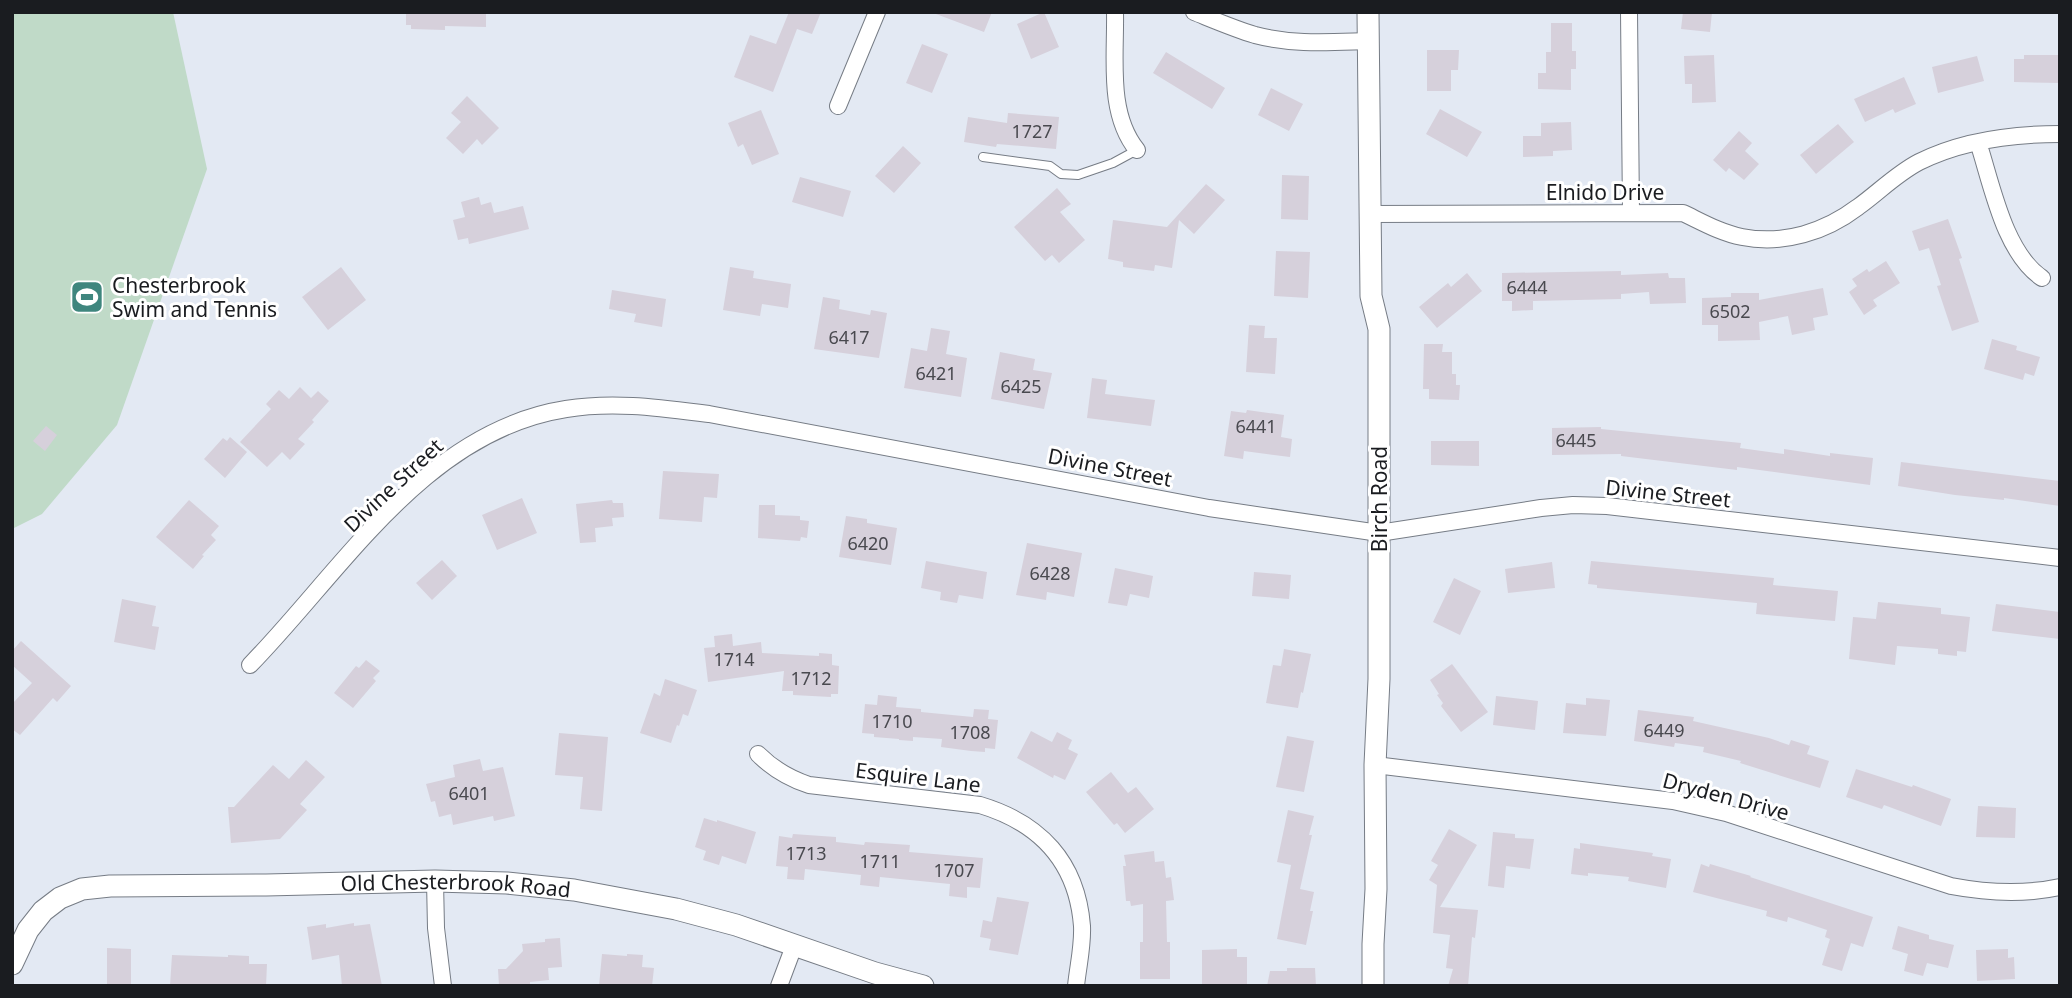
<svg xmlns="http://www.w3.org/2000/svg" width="2072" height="998" viewBox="0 0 2072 998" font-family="'Noto Sans',sans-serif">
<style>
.garden{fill:#c0dac8}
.building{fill:#d6d0db}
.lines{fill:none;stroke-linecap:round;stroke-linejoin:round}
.service-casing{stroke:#767c85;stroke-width:10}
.minor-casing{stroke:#767c85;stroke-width:18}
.tertiary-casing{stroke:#767c85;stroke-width:23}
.service{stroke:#fff;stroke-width:8}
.minor{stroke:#fff;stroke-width:16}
.tertiary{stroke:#fff;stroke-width:21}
.labels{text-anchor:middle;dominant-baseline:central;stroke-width:6;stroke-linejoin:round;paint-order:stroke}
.number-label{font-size:18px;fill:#49494f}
.street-label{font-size:21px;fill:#1a1c20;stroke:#fff}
.poi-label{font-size:21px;fill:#1a1c20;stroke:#fff;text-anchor:start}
</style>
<rect width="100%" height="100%" fill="#e3e9f3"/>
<path class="garden" d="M12,12H173L207,169L117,425L42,514L12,529Z"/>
<path class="building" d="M406,12H486V27L445,26V30L411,29V25H406Z
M789,12H821L812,34L797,29L773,92L734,77L750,35L776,44Z
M936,12H992L984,32L936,14Z
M1044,12L1059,47L1031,59L1017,24Z
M1683,12H1712L1710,32L1681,29Z
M1551,23H1572V51H1576V69H1571V90L1538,89V73H1546V52H1551Z
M922,44L948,54L932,93L906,83Z
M1427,50H1459L1458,70H1451V91H1427Z
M1166,52L1225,88L1212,109L1153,73Z
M1714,55L1716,102L1692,103V84H1685L1684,56Z
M2024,55H2060V83L2014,82V59H2024Z
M1977,56L1984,81L1938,93L1932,67Z
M1904,77L1916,104L1895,113L1893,109L1865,122L1854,99Z
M1271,88L1303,104L1289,131L1258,115Z
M467,96L499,128L482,145L477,139L463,154L446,138L461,122L451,113Z
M1440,109L1482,132L1467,157L1426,134Z
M761,110L779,154L752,165L743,144L738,147L728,123Z
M1008,113L1059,117L1056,149L997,144L996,147L964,142L968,117L1007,123Z
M1571,122L1572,150L1553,151V156L1523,157V136H1541V123Z
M1838,124L1854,142L1816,174L1800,155Z
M1739,131L1752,143L1745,151L1759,164L1744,180L1729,168L1726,172L1713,160Z
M903,146L921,163L894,193L875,176Z
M1282,175L1309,176L1308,220L1281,219Z
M800,177L851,191L843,217L792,202Z
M1206,184L1225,200L1194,234L1179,220L1172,268L1155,265L1154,271L1123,267V262L1108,259L1113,220L1167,227Z
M1057,188L1071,204L1060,212L1085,240L1059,263L1052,255L1045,261L1014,227Z
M479,197L481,205L491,202L494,213L523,206L529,229L469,244L468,238L458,240L453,220L465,217L461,202Z
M1948,219L1962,258L1959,259L1979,322L1952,331L1937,286L1941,285L1929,248L1919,251L1912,231Z
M1276,251L1310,252L1308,298L1274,296Z
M1886,261L1900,283L1873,300L1877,306L1864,315L1849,292L1857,286L1852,279L1867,269L1869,272Z
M341,267L366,300L328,330L302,297Z
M730,267L754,271L753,278L791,284L788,308L762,304L760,316L723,310Z
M1621,271V275L1668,273L1669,278H1685L1686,303L1650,304L1649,292L1621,294V299L1533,301V310L1512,311V301H1502V273Z
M1467,273L1482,291L1437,328L1419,307L1448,283L1451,287Z
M1823,288L1828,315L1813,318L1815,330L1792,335L1788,316L1759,322L1760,340L1718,341V325H1702V298L1731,297V293H1759V300Z
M612,290L666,299L662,327L634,322L636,314L609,309Z
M823,297L840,300L839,309L870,315L871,310L887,313L879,358L814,349Z
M1249,325L1265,326L1264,338H1277L1275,374L1246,372Z
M931,328L950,331L946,354L967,358L961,397L904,388L911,348L927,351Z
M1992,339L2017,346L2016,350L2040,357L2034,376L2025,373L2023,380L1984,369Z
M1424,344H1443L1442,352H1452V374H1456V385H1460L1459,400L1429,399V389H1423Z
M1000,352L1035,359L1033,370L1052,373L1044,409L991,399Z
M1092,378L1107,380L1105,394L1155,400L1151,426L1087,418Z
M300,387L311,398L318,391L329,401L312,420L314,422L298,439L305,444L290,460L282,452L267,467L240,442L271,409L266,404L279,390L289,399Z
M1247,410L1284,415L1281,437L1292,439L1290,457L1244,451L1243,459L1224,456L1231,411L1246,413Z
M46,426L57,435L45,451L33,441Z
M1601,427V429L1741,443L1740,448L1784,454V449L1830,456V453L1873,458L1870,485L1737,467V470L1621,456V454L1552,455V428Z
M230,437L247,452L225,478L204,459L223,438L227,441Z
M1431,441H1479V466L1431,465Z
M1901,462L2060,481V506L2004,498V500L1955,495L1898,486Z
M663,471L719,474L717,498L704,497L702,522L659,519Z
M522,498L537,533L497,550L482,515Z
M189,500L219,526L211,535L216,540L202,555L204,556L193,569L156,537Z
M612,500L613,503H623L624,517L612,518L613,526L595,528L596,542L580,543L576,504Z
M759,505H775V515L800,516V520L809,521L807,538L801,537L800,541L758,538Z
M846,516L867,519V523L897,528L891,565L839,557Z
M1027,543L1082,553L1074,597L1047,592L1046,600L1016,595Z
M442,560L457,576L432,600L416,583Z
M926,561L987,572L983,599L959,595L957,603L940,600L941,592L921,588Z
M1591,561L1774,578L1773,585L1838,591L1835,621L1756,614L1757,603L1597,588V585L1588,584Z
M1552,562L1555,588L1508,593L1505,569Z
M1115,568L1153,576L1149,598L1130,594L1127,606L1108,603Z
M1254,572L1291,575L1289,599L1252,596Z
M1454,578L1481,591L1460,635L1433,622Z
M122,599L156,606L152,626L159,627L155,650L114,642Z
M1878,602L1941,608V614L1970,617L1966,652L1957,651V656L1938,654V649L1897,646L1895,665L1849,659L1853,617L1876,619Z
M1996,604L2060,612V639L1992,631Z
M732,634L733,646L761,642L762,653L819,656V653L832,654V665L839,666L838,694H831V697L793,695V691H782L784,671L708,682L704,648L715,647L714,636Z
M21,641L71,686L57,702L53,698L20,735L12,729V704L32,683L12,665V651Z
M1284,649L1311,654L1303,693L1301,692L1298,708L1266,703L1273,665L1281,666Z
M366,660L380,671L373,678L376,681L353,708L334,693L356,666L359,668Z
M1452,664L1488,712L1461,732L1441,706L1443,703L1437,695L1439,694L1430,680Z
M665,679L697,690L688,716L683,714L679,726L677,725L671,743L640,733L654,693L660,696Z
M878,695L897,697L896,707L921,709V712L973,717L974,709L989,710L988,719L998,720L995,749L985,748V752L971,751L941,747L942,739L913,737V741L899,740V739L874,737V734L862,733L865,704L877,705Z
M1496,696L1538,701L1535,730L1493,725Z
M1586,698L1610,700L1606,736L1563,733L1566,703L1586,705Z
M1638,710L1694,717L1693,721L1769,738L1789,745L1791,740L1810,746L1807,754L1829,761L1820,788L1740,763L1741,761L1703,752L1704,747L1675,743L1674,747L1634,741Z
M1031,731L1052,742L1057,732L1072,740L1068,749L1078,754L1065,780L1054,775L1053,778L1017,758Z
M559,733L608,737L602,811L580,809L583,777L555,775Z
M1287,736L1314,741L1304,792L1276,787Z
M480,759L483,771L503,767L515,816L494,821L493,816L453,825L451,814L439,817L435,801L431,802L426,784L455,777L453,765Z
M306,760L325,777L300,804L307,810L280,839L231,843L228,807H234L273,765L289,779Z
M1856,769L1912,787L1913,785L1951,799L1941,826L1884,805L1882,809L1846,797Z
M1111,772L1128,793L1136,787L1154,809L1125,833L1117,823L1114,825L1086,792Z
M1978,806L2016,808L2015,838L1976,837Z
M1288,810L1314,816L1309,835H1312L1300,889L1314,892L1310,911H1313L1306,945L1277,939L1291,865L1277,862Z
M704,818L717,822V820L756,832L746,864L722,856L719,865L703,860L706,851L695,847Z
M1449,829L1477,845L1440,907L1478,910L1475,938L1472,937L1468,986H1448L1453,969L1446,968L1450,935L1433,933L1437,885L1429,880L1438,865L1431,861Z
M1493,832L1515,834V838L1534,839L1530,869L1506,866L1504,888L1488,886Z
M793,834L836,837V842L864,845L865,842L910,845L909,852L983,858L980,888L967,887V898L949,896L950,884L880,877L879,887L860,885L861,875L805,869L804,880L787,879L788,867L776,866L779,836L792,838Z
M1580,843L1653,853L1652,856L1671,859L1666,888L1628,881L1629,877L1588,873V876L1571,874L1574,848L1580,849Z
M1154,851L1155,862L1164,861L1166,878L1171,877L1174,900L1166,901L1167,942H1170V979H1140V942H1143V904L1131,906L1130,901H1126L1123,866H1126L1124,855Z
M1701,864L1709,867L1710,864L1751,876L1750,877L1873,917L1863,947L1851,943L1842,971L1822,965L1830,939L1825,937L1827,930L1788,917L1787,922L1766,916L1767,911L1693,892Z
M997,897L1029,902L1018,955L989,950L991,939L980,937L983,920L992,922Z
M354,923V926L370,924L382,986H342L339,955L312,960L307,927L326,924V928Z
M1898,926L1929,935V939L1954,945L1948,968L1927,963L1923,976L1904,971L1908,954L1892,949Z
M560,938L562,967L548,968L549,980L530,982V986H499L498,969H506L523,951L522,944L545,942V939Z
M107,948L131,949V986H107Z
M1237,949V957H1247V984L1202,986V950Z
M2008,949V958L2014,957L2015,979L1977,981L1976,950Z
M602,954L627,956V954L643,955L642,967L654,968L652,986H599Z
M172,955L228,957V955L249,956V964H267L266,986H170Z
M1287,968H1315L1316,986H1267L1270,971H1287Z"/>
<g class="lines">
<defs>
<path id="service" d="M983,157L1050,166L1061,174L1078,175L1113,163L1137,150"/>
<path id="minor" d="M1115,12C1116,57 1107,113 1137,150
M1194,12C1214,20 1235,29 1255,35C1293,45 1330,42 1369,41
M1629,12L1631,213
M838,106L877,12
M1978,142C1992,185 2004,252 2042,278
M1370,214L1683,213C1702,222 1721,233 1742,237C1784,245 1825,232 1858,207C1879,192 1896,174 1919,162C1961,141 2012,134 2060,134
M250,665C342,571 425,431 566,409C614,401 661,408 709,414L1209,508L1379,533L1541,508L1573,505L1607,506L2060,558
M758,754C773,769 788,778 809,785L980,805C1040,823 1077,862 1082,926C1083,946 1078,966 1076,986
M1375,765L1673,801L1726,813L1951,886C1988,893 2023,895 2060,887
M435,881L436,928L443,986
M779,986L794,946"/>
<g id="tertiary">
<path d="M1368,12L1371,296L1379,329V679L1375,765L1376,889L1373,944V986"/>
<path id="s1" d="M12,964L28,930L43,911L60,898L82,889L110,886L266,885L435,881L507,883L574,890L676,909L736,925L875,973L923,986"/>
</g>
</defs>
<use href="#service" class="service-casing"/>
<use href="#minor" class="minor-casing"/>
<use href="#tertiary" class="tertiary-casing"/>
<use href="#service" class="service"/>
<use href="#minor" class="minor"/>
<use href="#tertiary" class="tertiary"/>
</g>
<defs>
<symbol id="stadium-square" viewBox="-11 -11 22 22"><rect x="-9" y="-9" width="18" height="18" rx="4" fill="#3f867e" stroke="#fff"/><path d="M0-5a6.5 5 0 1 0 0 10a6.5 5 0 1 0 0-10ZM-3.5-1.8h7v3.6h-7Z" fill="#fff"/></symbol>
</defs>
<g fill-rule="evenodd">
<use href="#stadium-square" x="68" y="278" width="38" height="38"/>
</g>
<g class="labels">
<g class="number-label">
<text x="1032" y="131">1727</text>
<text x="1527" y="287">6444</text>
<text x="1730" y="311">6502</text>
<text x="849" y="337">6417</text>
<text x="936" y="373">6421</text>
<text x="1021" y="386">6425</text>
<text x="1256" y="426">6441</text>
<text x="1576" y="440">6445</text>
<text x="868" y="543">6420</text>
<text x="1050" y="573">6428</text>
<text x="734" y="659">1714</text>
<text x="811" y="678">1712</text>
<text x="892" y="721">1710</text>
<text x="1664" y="730">6449</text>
<text x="970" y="732">1708</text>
<text x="469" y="793">6401</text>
<text x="806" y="853">1713</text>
<text x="880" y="861">1711</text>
<text x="954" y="870">1707</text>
</g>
<g class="street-label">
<text x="1605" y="192">Elnido Drive</text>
<text transform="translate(1110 467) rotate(11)">Divine Street</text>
<text transform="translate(393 485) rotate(-43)">Divine Street</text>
<text transform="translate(1668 493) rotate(6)">Divine Street</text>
<text transform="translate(1379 499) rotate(-90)">Birch Road</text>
<text transform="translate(918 777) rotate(7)">Esquire Lane</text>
<text transform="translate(1726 796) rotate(15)">Dryden Drive</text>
<text stroke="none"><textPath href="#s1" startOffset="481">Old Chesterbrook Road</textPath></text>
</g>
<g class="poi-label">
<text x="112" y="285">Chesterbrook<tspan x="112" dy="24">Swim and Tennis</tspan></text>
</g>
</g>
<rect width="2072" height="998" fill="none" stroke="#1a1c20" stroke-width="28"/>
</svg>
